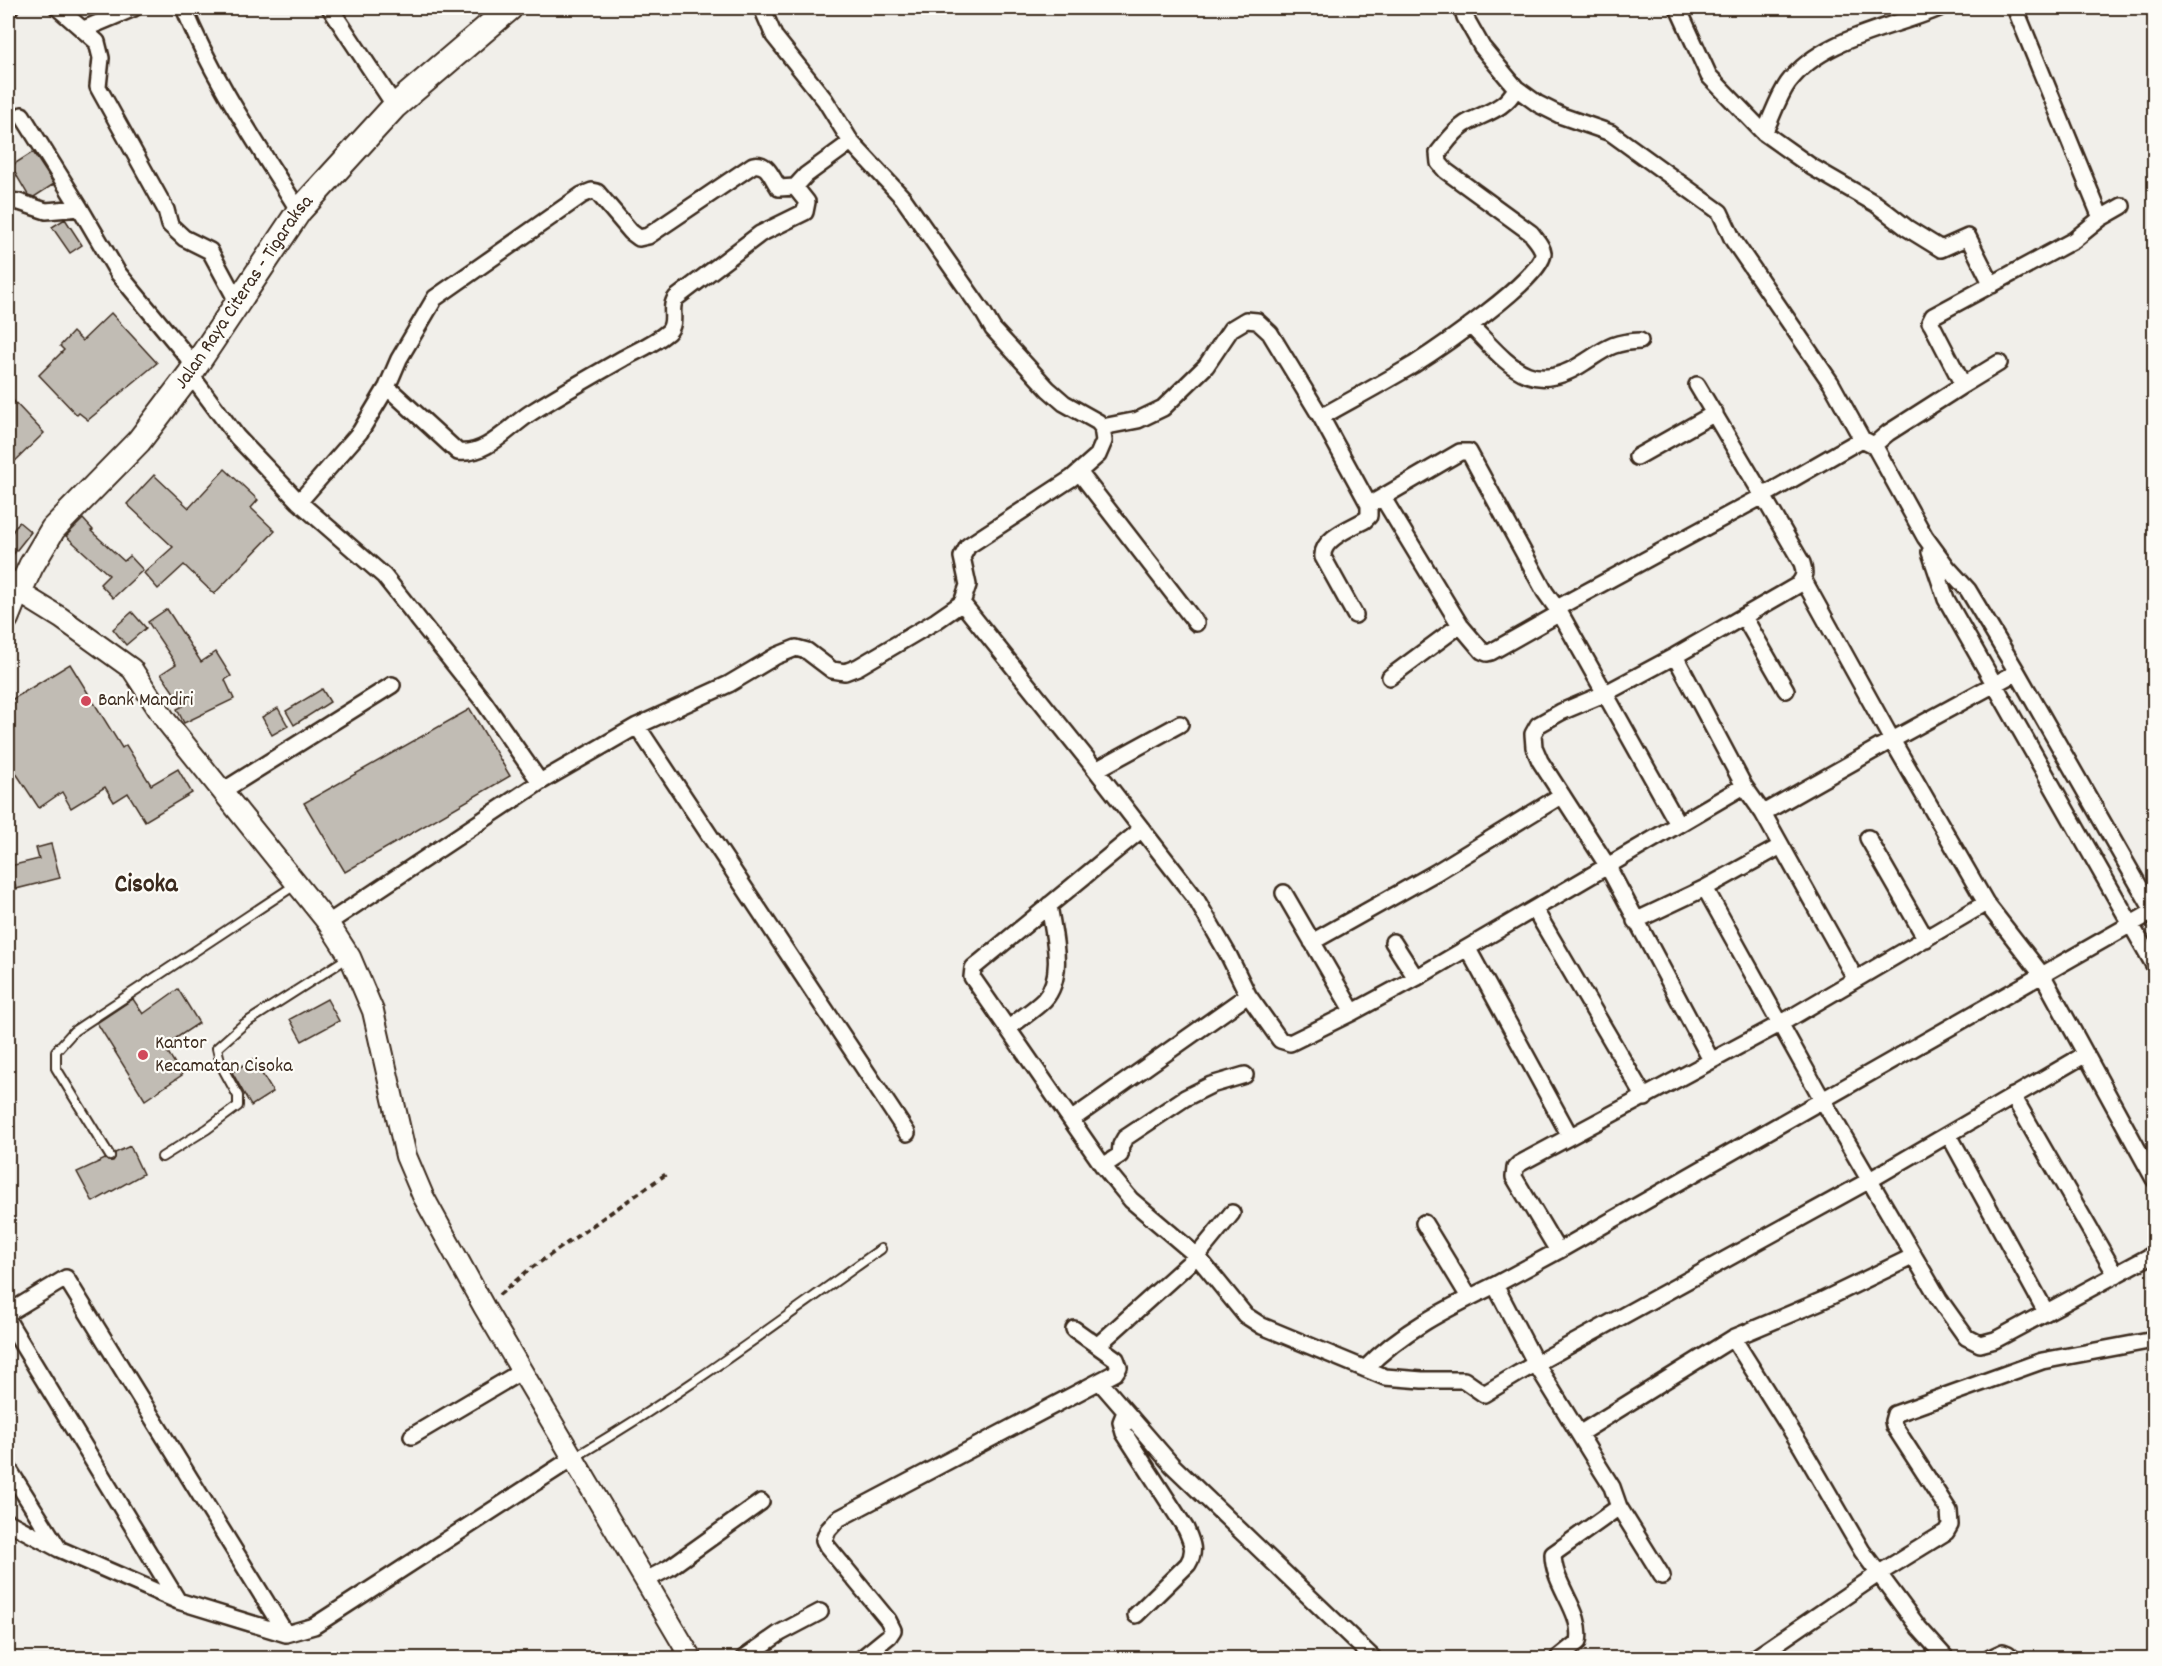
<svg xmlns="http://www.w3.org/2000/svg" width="2162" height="1666" viewBox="0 0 2162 1666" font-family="Dekko,sans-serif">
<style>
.building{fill:#c1bcb4;stroke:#3b2a1e;stroke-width:1.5}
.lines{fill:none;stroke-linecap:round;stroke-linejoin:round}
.service-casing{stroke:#3b2a1e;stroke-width:12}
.minor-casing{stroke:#3b2a1e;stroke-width:20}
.tertiary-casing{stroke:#3b2a1e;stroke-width:24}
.primary-casing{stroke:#3b2a1e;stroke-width:28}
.path{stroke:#3b2a1e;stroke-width:4;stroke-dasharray:6 4.5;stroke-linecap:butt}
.service{stroke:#fdfcf7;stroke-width:8}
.minor{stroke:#fdfcf7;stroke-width:15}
.tertiary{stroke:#fdfcf7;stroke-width:20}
.primary{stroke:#fdfcf7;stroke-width:24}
.poi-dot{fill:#d1495b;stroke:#fdfcf7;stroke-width:2}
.labels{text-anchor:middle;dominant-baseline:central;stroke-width:4.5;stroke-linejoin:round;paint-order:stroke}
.street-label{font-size:20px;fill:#3b2a1e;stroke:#fdfcf7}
.poi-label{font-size:20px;fill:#3b2a1e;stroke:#fdfcf7;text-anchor:start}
.district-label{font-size:26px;font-weight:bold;fill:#3b2a1e;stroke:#fdfcf7}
</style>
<rect width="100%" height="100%" fill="#f1efea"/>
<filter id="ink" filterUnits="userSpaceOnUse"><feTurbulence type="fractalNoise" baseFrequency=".0167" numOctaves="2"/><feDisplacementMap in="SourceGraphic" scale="12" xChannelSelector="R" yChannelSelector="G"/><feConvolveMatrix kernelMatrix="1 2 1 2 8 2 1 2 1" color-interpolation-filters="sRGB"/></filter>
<g filter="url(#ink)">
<path class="building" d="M33,152L54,184L34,197L28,195L11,166Z
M65,219L82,245L70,253L52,227Z
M111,313L157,363L88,420L79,413L77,415L39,375L64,350L60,346L73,332L82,341Z
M8,395L44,433L8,468Z
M225,469L258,500L251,508L275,531L214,594L184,565L158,589L144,573L173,547L127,504L154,475L189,508Z
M83,519L93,530L91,531L124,561L130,556L143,570L113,598L100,584L109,575L66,536Z
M19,522L31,532L8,561V538Z
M167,609L201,662L216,652L231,676L225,680L234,699L184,723L177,709L183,706L161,674L176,664L148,622Z
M132,612L146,628L126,645L113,629Z
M70,664L122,748L126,745L151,785L178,769L192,793L145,821L128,793L114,802L105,787L71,808L62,792L39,808L8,761V702Z
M322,689L330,702L294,725L286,711Z
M278,708L288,726L272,735L262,717Z
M470,709L510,776L345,872L304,803Z
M51,844L60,878L16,889L10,866L39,859L36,848Z
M178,989L199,1023L164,1046L182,1075L145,1100L97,1023L133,999L143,1014Z
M327,999L339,1021L302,1041L290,1019Z
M253,1059L273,1092L251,1106L232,1072Z
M130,1146L143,1174L93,1202L77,1172L105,1159L108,1161H113L115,1158V1153Z"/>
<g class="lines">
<defs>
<path id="service" d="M110,1156L56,1068V1051L74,1031L295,885
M162,1157L207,1129L238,1106V1096L221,1065L217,1048L244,1024L349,957
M573,1458C681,1396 780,1320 881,1249"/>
<path id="minor" d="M58,8L97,42L101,58L98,87L166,210L170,225L184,238L210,251L237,301
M184,8C213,80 258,145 299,211
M330,8L395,106
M762,8L774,36L825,100L851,142L903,198L983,312L993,329L1048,389L1064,403L1098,422L1102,427L1104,441L1098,455L1072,478L968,546L962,557L968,585L962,603
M1462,8L1465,17L1482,47L1516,88L1538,104L1562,116L1611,133L1720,212L1733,240L1831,383L1862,439L1874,445L1925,537L1947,567L1968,590L2017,672L2154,912
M1678,8L1709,76L1764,133L1812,167L1876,204L1907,228L1941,249L1968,237L1992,285
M2015,8L2101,218
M8,9L10,8
M84,29L134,8
M22,115L80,208
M1764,133C1772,117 1778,97 1788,83C1822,37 1890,29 1939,8
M8,201L19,202L46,211L80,208L118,273L195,366
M1470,325C1508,363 1530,399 1585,362C1607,348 1613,342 1640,341
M190,374L237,437L299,502L384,576L484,702L540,782
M1697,385L1763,496L1862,439
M1963,385L1999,363
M387,387L458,452C487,456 509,426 532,412C562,393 594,375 624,358C639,350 655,343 668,332C678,322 668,308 676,298L760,234L805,212L807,202L795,187
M1321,417C1351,400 1383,383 1413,365C1435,351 1544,277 1543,253C1542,245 1535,239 1531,233L1446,171L1439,163L1438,153C1446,143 1454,131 1465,124C1484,113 1505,110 1516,88
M1102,427L1138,420L1163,408L1206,366L1231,329L1246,320L1257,321L1270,333L1321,417L1369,505L1460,452H1469L1545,592L1560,613L1678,824
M1874,445L1888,433L1963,385L1932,325L1930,322L1933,316L2074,240L2101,218L2122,206
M1637,457L1715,413
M1079,472L1196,623
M1383,498L1460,625L1482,651L1487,653L1491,652L1560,613
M299,502L360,432L387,387L399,359L435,298L582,195L592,191L597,192L631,232L639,238L648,236L753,165C768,162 771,177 779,188L795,187L806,175L851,142
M1930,552L1946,599L2154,965
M1557,608L1763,496L1802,563C1805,572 1805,577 1798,585L1675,656L1604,694L1561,712L1538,725L1533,734L1534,747L1540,761L1607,865L1711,1060
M1355,615L1323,557C1321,539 1351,528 1365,520L1369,516V505
M1744,617L1786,690
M1675,656L1744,786L1763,813L1855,978
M2017,672L1892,740L1986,903L2043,976L2154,1179
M1390,677L1460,625
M637,726L907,1133
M1096,770L1180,724
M221,792L392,685
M1763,813L1892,740L1803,579
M1142,829L973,968L972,977L1103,1166L1131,1200L1197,1256L1245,1315L1262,1326L1385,1377L1422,1380H1464L1484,1394L1519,1373L1870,1180L2086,1054
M1868,838L1926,939
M1705,888L1822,1099L1939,1299L1966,1337L1980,1344L1995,1340L2154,1254
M1284,893L1353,1012
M1535,910L1645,1098
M1635,921L1705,888L1781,846
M328,923L540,782L637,726L729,684L776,656L796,648L807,651L832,670L845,672L858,667L936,621L962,603L1096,770L1196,899L1229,956L1248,995L1280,1040L1290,1043L1353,1012L1416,978L1744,786
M1312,942L1435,873L1562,795
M1393,942L1416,978
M1468,949L1570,1136
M1008,1029C1019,1019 1034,1010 1044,1000C1066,976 1053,933 1049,905
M2013,1096L2116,1275
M1071,1120L1248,995
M1949,1135L2046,1312
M1103,1166L1120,1155L1121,1145L1125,1138L1185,1098L1211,1085L1245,1075
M1424,1223L1469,1297
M1558,1251L1514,1177L1515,1168L1519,1164L1780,1024L1986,903
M8,1313L66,1278L286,1634
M8,1321L178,1601
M1733,1338L1801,1446L1862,1551L1919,1628L1946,1658
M1098,1345L1197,1256L1232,1213
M1365,1369C1401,1331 1448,1308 1495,1285
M1100,1382L1172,1465L1373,1658
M1125,1412L1121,1422L1124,1433L1186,1529C1192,1543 1196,1551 1188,1564L1136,1615
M1579,1434L1733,1338L1821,1301L1914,1256
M412,1436L522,1371
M8,1468L59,1549
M8,1522L59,1549L178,1601L286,1634L314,1626L573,1458
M1662,1576L1619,1507L1612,1487L1600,1468L1536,1364L1495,1285L1558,1251L2154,911
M646,1580L669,1568L761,1502
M744,1658L780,1633L820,1612
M862,1658L889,1636L893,1630L888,1620L827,1546L824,1540L828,1530L838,1519L1115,1373L1119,1367L1116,1359L1074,1329
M1558,1658L1578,1642C1584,1612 1553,1586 1553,1554L1619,1507
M1755,1658L1878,1574L1946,1532L1950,1525L1949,1511L1894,1426L1893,1421L1895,1414L2042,1361L2154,1340
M1990,1658L2003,1652L2008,1654L2012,1658"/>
<path id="tertiary" d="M8,619L19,592L61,618L132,669L166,721L328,923L350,957L373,1011L406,1156L423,1196L484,1307L691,1658"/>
<g id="primary">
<path id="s1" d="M8,582L19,592L31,566L53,529L139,441L190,374L299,211L395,106L510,8"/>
</g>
</defs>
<use href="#service" class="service-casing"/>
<use href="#minor" class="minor-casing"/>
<use href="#tertiary" class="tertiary-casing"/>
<use href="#primary" class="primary-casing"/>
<path class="path" d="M499,1295L530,1269L669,1172"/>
<use href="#service" class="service"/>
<use href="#minor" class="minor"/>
<use href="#tertiary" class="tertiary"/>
<use href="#primary" class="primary"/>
</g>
</g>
<g class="poi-dot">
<circle cx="86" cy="701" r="6"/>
<circle cx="143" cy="1055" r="6"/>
</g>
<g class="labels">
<g class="street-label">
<text stroke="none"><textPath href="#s1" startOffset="392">Jalan Raya Citeras - Tigaraksa</textPath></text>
</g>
<g class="poi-label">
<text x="98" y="701">Bank Mandiri</text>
<text x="155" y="1044">Kantor<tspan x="155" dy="23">Kecamatan Cisoka</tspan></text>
</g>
<g class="district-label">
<text x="146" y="885">Cisoka</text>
</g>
</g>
<rect width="2162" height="1666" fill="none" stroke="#fdfcf7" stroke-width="30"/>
<rect x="15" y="15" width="2132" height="1636" fill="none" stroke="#3b2a1e" stroke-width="2" filter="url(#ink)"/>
</svg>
